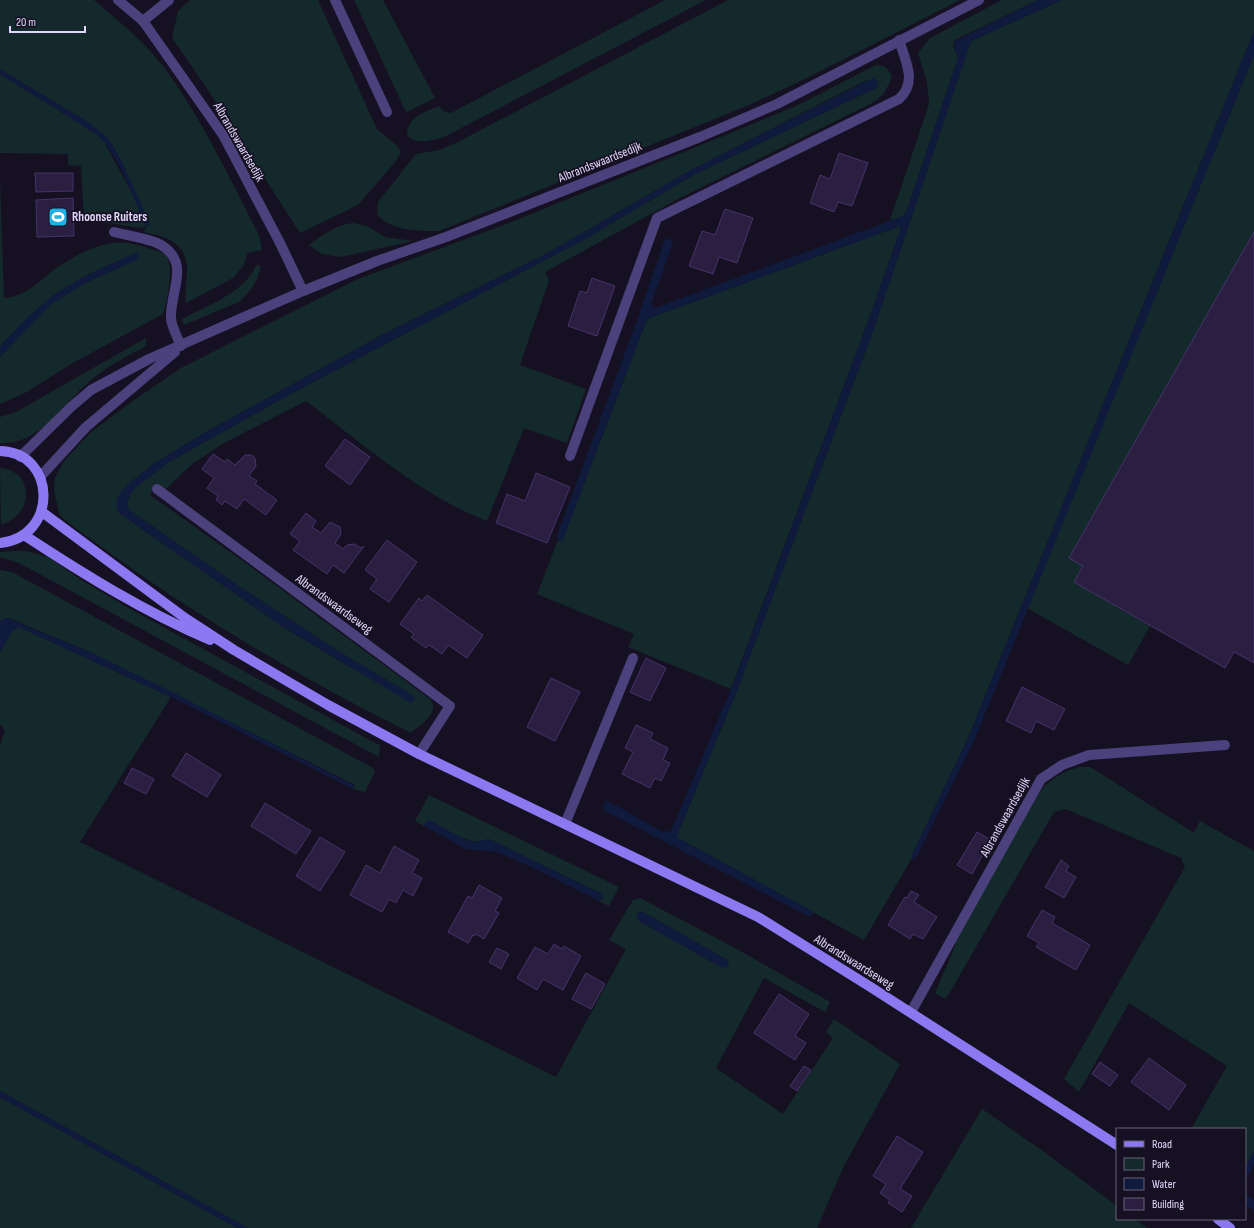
<svg xmlns="http://www.w3.org/2000/svg" width="1254" height="1228" viewBox="0 0 1254 1228" font-family="'Sofia Sans Condensed',sans-serif">
<style>
.green{fill:#14292c;fill-rule:evenodd}
.water{fill:#0f1a3d}
.building{fill:#2b1f41;stroke:#46336b}
.lines{fill:none;stroke-linecap:round;stroke-linejoin:round}
.lane{stroke:#4b417c;stroke-width:10}
.street{stroke:#4b417c;stroke-width:10}
.secondary{stroke:#8c78f0;stroke-width:10}
.labels{text-anchor:middle;dominant-baseline:central;stroke-width:3.5;stroke-linejoin:round;paint-order:stroke}
.street-label{font-size:13px;fill:#e0d7fb;stroke:#161122}
.poi-label{font-size:13px;font-weight:bold;fill:#e0d7fb;stroke:#161122;text-anchor:start}
</style>
<rect width="100%" height="100%" fill="#161122"/>
<path class="green" d="M0,0H94C120,22 146,43 166,70C203,121 230,179 259,235L262,250L247,253L244,265L233,278L186,303C184,291 188,278 187,265C183,240 165,237 144,232L146,226L140,228L84,219L81,166L68,165V154L0,153V74L98,135L105,143L149,225V222L112,144L89,123L0,69Z
M190,0H318L377,129L397,146L401,152L396,161L358,205L300,233L206,87L172,38L178,11Z
M354,0H383L435,98L407,112L405,110Z
M665,0H706L446,136C435,140 416,146 407,135C407,117 425,112 439,106L443,111L451,113Z
M728,0H960L807,78L749,105L439,231C419,231 389,231 377,214L378,202L416,154L439,150L456,143Z
M1002,0H1038L955,40L953,45L958,58L907,210L903,216L890,220L929,104L927,82L918,53L930,38Z
M1062,0H1254V31L969,736L912,855V858L864,940L680,839L677,838L678,833L736,693L872,334L971,41Z
M1254,55V232L1069,558L1083,566L1075,582L1150,626L1128,665L1027,608Z
M876,65C885,65 889,69 892,77L885,92L876,101L680,198L545,272L549,280L520,365L586,389L567,443L524,428L487,521C420,495 363,444 306,401L224,443L192,464L165,490L156,485L150,495L247,564L430,699C441,713 420,725 411,733C316,686 225,633 138,573C112,554 85,536 60,516L54,491L55,478L64,461L91,432L137,398L181,368L358,279L509,223L733,132L796,106ZM865,81L879,84L878,87L695,174L587,238L294,392L169,462L136,487L130,494L127,505L129,510L243,589L343,654L414,696L350,667L285,628L119,513L131,482L155,463L206,432L382,335L546,254L691,170Z
M0,180L4,298C23,297 37,284 51,272C68,259 93,245 114,243C127,241 142,246 154,250C158,251 164,253 167,257C174,267 167,302 163,314L71,364L27,392L0,404V357L50,305L83,284L136,260V253C106,266 75,279 49,299C31,313 16,330 0,346Z
M354,223L367,226L385,237L413,241L341,257L322,254L309,245C322,235 337,224 354,223Z
M900,226L901,228L867,324L731,689L628,647L634,634L537,594L558,540L561,541L563,539L647,319Z
M256,265L261,266C258,281 250,293 239,302L184,325L182,319C205,307 247,291 256,265Z
M146,338V346C129,355 112,364 96,376C66,398 42,446 0,443V417L16,412Z
M0,468C33,470 36,514 1,525Z
M13,551H26L48,557L83,581L132,610L377,744L380,745L379,757L19,563L0,557V552Z
M0,570L12,572L373,768L375,771L365,792L353,789L355,785L92,653L14,620L7,618L0,621Z
M19,627L171,697L80,842L556,1077L626,949L609,940L633,900L640,898L737,949L830,1002L825,1012L764,978L716,1068L783,1114L833,1038L826,1032L834,1019L900,1064L844,1166L817,1228H248L0,1091V745L5,731L0,724V652L13,630ZM643,912L724,958L728,960L721,967L638,920Z
M1080,767H1090L1103,775L1194,833L1200,821L1254,851V1151L1245,1167V1129H1191L1227,1066L1129,1003L1079,1092L1064,1079L1185,867L1181,858L1066,809L1054,812L946,999L935,993L955,946L957,937L980,893L1041,790C1052,778 1064,771 1080,767Z
M429,795L619,887L618,889L609,906L599,901L602,900V894L489,839L475,842L424,826L415,821Z
M0,1097L237,1228H0Z
M982,1109L1043,1151L1117,1206V1219H1135L1147,1228H911Z"/>
<path class="water" d="M1038,0H1062L971,41L872,334L736,693L678,833L677,838L680,839L814,912L810,917L603,810L605,801H608L663,832L671,831L734,682L867,324L901,228L900,226L647,319L563,539L561,541L557,538L558,533L639,315L665,239L667,238L673,242L651,305L655,308L903,216L907,210L958,58L954,42Z
M1254,31V55L974,741L915,860L912,858V855L969,736Z
M0,69L89,123L107,137L122,162L149,222V225L146,226C132,196 121,159 98,135L0,74Z
M873,78L878,82V87L695,174L587,238L294,392L169,462L136,487L130,494L127,505L129,510L243,589L343,654L414,696L415,699L411,703L285,628L119,513L116,508L117,500L120,493L131,482L155,463L206,432L382,335L546,254L691,170Z
M136,253L138,254L139,258L136,260L83,284L50,305L0,357V346C16,330 31,313 49,299C75,279 106,266 136,253Z
M7,618L92,653L172,692L355,786L353,789L175,699L19,627L13,630L0,652V621Z
M429,820L466,840L475,842L489,839L602,894L604,897L599,901L536,869L497,852L466,849L424,826L426,821Z
M639,912H643L724,958L728,960L729,964L726,968L721,967L641,922L636,917Z
M0,1091L248,1228H237L0,1097Z
M1254,1151V1165L1245,1181V1167Z
M1245,1194L1254,1200V1210L1245,1204Z"/>
<path class="building" d="M839,153L868,163L852,206L838,202L834,212L810,203L820,175L830,179Z
M35,173H73V191L36,192Z
M73,198L74,236L37,237L36,200Z
M725,209L753,218L737,263L719,257L713,274L689,266L702,231L715,235Z
M1254,232V663L1234,652L1225,668L1074,582L1083,566L1069,558Z
M592,278L615,286L597,336L568,326L580,291L587,293Z
M345,439L370,457L350,485L325,466Z
M213,454L225,462L227,459L235,465L245,455H251L255,458L256,466L249,476L257,481L255,484L277,500L266,515L244,499L237,509L225,501L222,505L216,500L218,496L207,488L214,478L202,469Z
M536,473L570,487L547,543L496,523L507,494L525,501Z
M306,513L316,521L312,527L321,533L330,522L340,527L341,534L335,543L343,549L347,545L354,544L361,548L364,546L344,573L333,565L327,574L293,550L300,541L290,534Z
M387,540L417,562L389,602L370,589L377,579L365,570Z
M427,595L483,635L467,658L448,645L442,654L429,645L426,648L411,637L414,634L400,624L419,598L422,601Z
M646,658L666,668L650,701L630,692Z
M551,678L580,692L555,741L527,727Z
M1022,687L1065,709L1054,730L1036,721L1031,733L1006,721Z
M636,725L653,733L650,739L668,748L663,760L670,763L661,781L655,778L650,788L622,774L633,752L625,748Z
M186,753L221,775L207,797L172,776Z
M132,768L154,779L146,794L124,783Z
M265,803L311,831L296,854L251,826Z
M977,832L991,840L972,874L957,865Z
M320,837L345,852L320,891L296,876Z
M394,846L419,860L412,873L422,878L413,896L403,890L396,903L389,899L382,912L350,895L366,865L380,873Z
M1061,860L1069,866L1066,871L1076,877L1064,898L1045,887Z
M479,885L502,898L495,911L499,913L484,939L476,934L474,936L473,935L468,943L448,932L468,896L472,898Z
M911,891L919,895L914,902L937,917L923,939L913,934L910,939L888,925L905,897L907,898Z
M1042,910L1055,917L1052,923L1090,945L1076,970L1036,947L1039,943L1027,936Z
M554,944L562,949L564,946L581,956L563,990L543,979L537,990L517,978L535,947L548,954Z
M497,948L509,954L501,969L489,962Z
M586,973L605,984L591,1009L572,999Z
M779,994L809,1014L795,1036L806,1043L795,1060L754,1033Z
M1149,1058L1186,1085L1169,1110L1131,1082Z
M1100,1062L1118,1075L1110,1086L1092,1074Z
M804,1066L811,1070L797,1091L790,1086Z
M897,1136L923,1152L900,1189L912,1196L902,1212L888,1203L890,1200L880,1193L886,1184L873,1176Z"/>
<g class="lines">
<path class="lane" d="M143,21L169,0
M114,232C125,235 152,239 161,245C191,263 170,291 171,318C171,326 178,338 181,346
M565,824L633,658
M911,1012L1041,779L1062,765L1089,755L1225,745"/>
<path class="street" d="M118,0L143,21L223,135L280,243L303,291
M335,0L387,112
M570,456L657,218L899,99C918,82 905,60 899,40
M20,457L71,407L91,390L149,359L303,291L377,261L446,237L700,137L777,104L979,0
M40,477L86,427L175,352
M157,489L450,706L419,754"/>
<path class="secondary" d="M0,451C57,452 59,537 0,543
M42,512L185,618L234,650L328,705L419,754L758,917L869,986L1117,1145
M24,535C85,575 143,611 210,640
M1218,1219L1230,1228"/>
</g>
<defs>
<symbol id="stadium-square" viewBox="-11 -11 22 22"><rect x="-9" y="-9" width="18" height="18" rx="4" fill="#19b3e4" stroke="#161122"/><path d="M0-5a6.5 5 0 1 0 0 10a6.5 5 0 1 0 0-10ZM-3.5-1.8h7v3.6h-7Z" fill="#fff"/></symbol>
</defs>
<g fill-rule="evenodd">
<use href="#stadium-square" x="47" y="206" width="22" height="22"/>
</g>
<g class="labels">
<g class="street-label">
<text transform="translate(239 142) rotate(60)">Albrandswaardsedijk</text>
<text transform="translate(600 162) rotate(-22)">Albrandswaardsedijk</text>
<text transform="translate(334 604) rotate(36)">Albrandswaardseweg</text>
<text transform="translate(1005 817) rotate(-61)">Albrandswaardsedijk</text>
<text transform="translate(854 962) rotate(32)">Albrandswaardseweg</text>
</g>
<g class="poi-label">
<text x="72" y="217">Rhoonse Ruiters</text>
</g>
</g>
<rect x="1116" y="1128" width="130" height="92" fill="#161122" stroke="#676079"/>
<rect x="1124" y="1141" width="20" height="6" fill="#8c78f0" stroke="#676079"/>
<text x="1152" y="1148" font-size="12" fill="#e0d7fb">Road</text>
<rect x="1124" y="1158" width="20" height="12" fill="#14292c" stroke="#676079"/>
<text x="1152" y="1168" font-size="12" fill="#e0d7fb">Park</text>
<rect x="1124" y="1178" width="20" height="12" fill="#0f1a3d" stroke="#676079"/>
<text x="1152" y="1188" font-size="12" fill="#e0d7fb">Water</text>
<rect x="1124" y="1198" width="20" height="12" fill="#2b1f41" stroke="#676079"/>
<text x="1152" y="1208" font-size="12" fill="#e0d7fb">Building</text>
<path d="M10 26v6h75v-6" fill="none" stroke="#e0d7fb" stroke-width="2"/>
<text x="16" y="26" font-size="12" fill="#e0d7fb" stroke="#161122" stroke-width="3" paint-order="stroke">20 m</text>
</svg>
